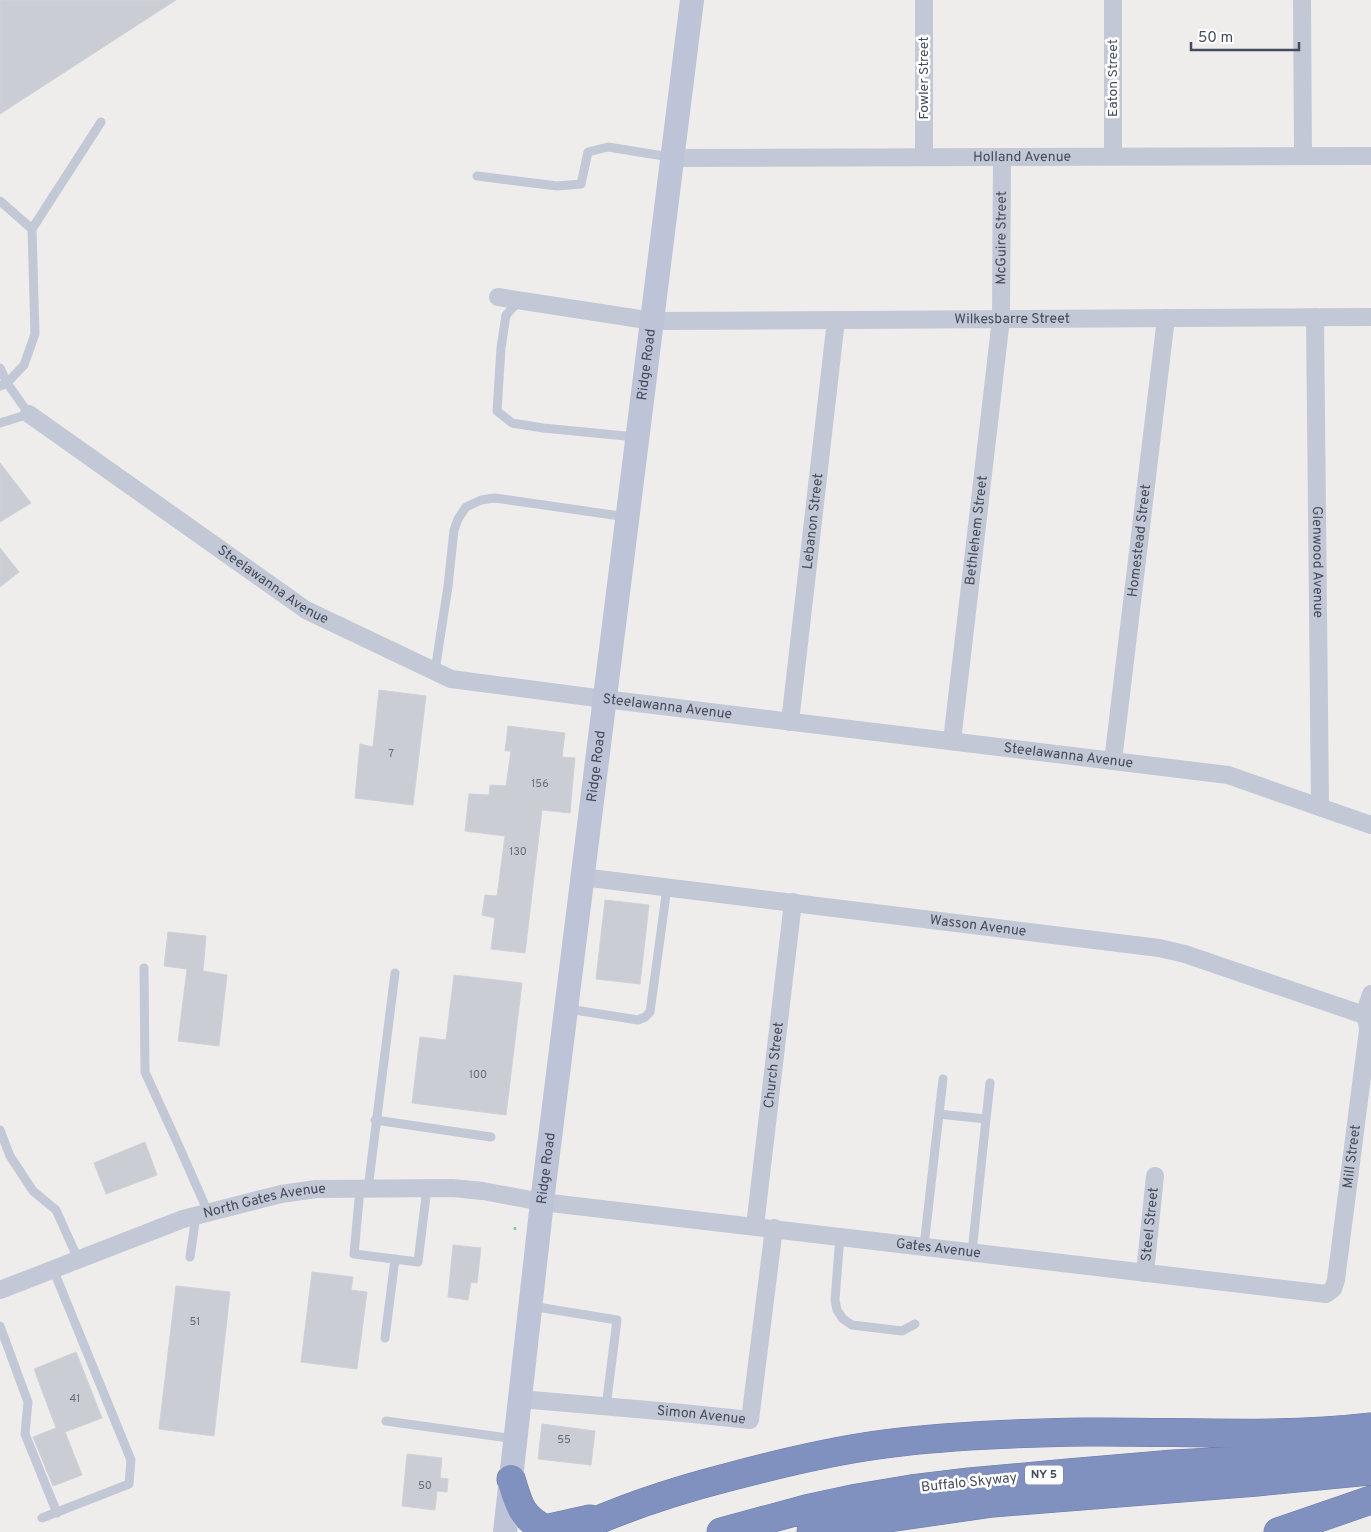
<svg xmlns="http://www.w3.org/2000/svg" width="1371" height="1532" viewBox="0 0 1371 1532" font-family="Overpass,sans-serif">
<style>
.building{fill:#cbcdd5;stroke:#d0d0d9}
.lines{fill:none;stroke-linecap:round;stroke-linejoin:round}
.highway-casing{stroke:#6c7caa;stroke-width:29}
.path{stroke:#6ed0b5;stroke-width:2.5;stroke-dasharray:4 2.5;stroke-linecap:butt}
.lane{stroke:#c2c8d5;stroke-width:9}
.street{stroke:#c2c8d5;stroke-width:18}
.secondary{stroke:#bdc4d7;stroke-width:24}
.highway{stroke:#8191bf;stroke-width:28}
.labels{text-anchor:middle;dominant-baseline:central;stroke-width:5;stroke-linejoin:round;paint-order:stroke}
.number-label{font-size:11px;fill:#666c7a}
.shield{fill:#fff;stroke:#7c818c;stroke-width:1}
.shield-label{font-size:12px;font-weight:bold;fill:#444b5b}
.street-label{font-size:14px;fill:#444b5b;stroke:#fff}
</style>
<rect width="100%" height="100%" fill="#efedec"/>
<path class="building" d="M0,0H176L0,114Z
M0,463L31,503L0,522Z
M0,548L19,572L0,587Z
M379,690L426,696L413,805L355,798L360,744L373,747Z
M508,726L565,733L562,757L575,758L570,813L542,810L525,953L491,949L495,918L482,915L485,895L497,896L505,836L465,831L469,794L489,795L490,785L506,786L511,751H505Z
M605,900L649,905L640,984L596,979Z
M168,932L206,936L203,971L227,975L219,1046L178,1041L187,969L164,966Z
M454,975L522,983L506,1115L412,1103L420,1037L446,1040Z
M145,1142L157,1175L106,1194L94,1163Z
M453,1245L481,1248L477,1283L471,1282L468,1300L448,1297Z
M312,1272L353,1277L351,1290L367,1292L357,1369L301,1362Z
M176,1286L230,1292L214,1436L159,1429Z
M76,1352L102,1418L65,1432L82,1475L53,1486L33,1437L56,1428L34,1369Z
M542,1424L595,1431L591,1465L538,1459Z
M407,1454L442,1458L440,1478L448,1479L447,1492L437,1491L435,1510L402,1506Z"/>
<g class="lines">
<defs>
<path id="highway" d="M511,1479C519,1504 520,1516 545,1529L590,1519
M571,1532C622,1508 674,1491 729,1477C785,1462 843,1448 901,1442C962,1435 1023,1433 1085,1432C1180,1431 1276,1438 1371,1427
M721,1532L806,1509L857,1498L911,1489L969,1482L1068,1473L1173,1464L1251,1460L1371,1446
M811,1532L874,1520L993,1503L1257,1482L1371,1471
M1278,1532L1371,1500"/>
</defs>
<use href="#highway" class="highway-casing"/>
<path class="path" d="M515,1230V1227"/>
<path class="lane" d="M477,176L557,186L581,184L588,152L608,147L670,157
M0,201L32,229
M519,301L506,315L501,348L497,411L512,423L543,428L636,437
M0,368L7,383L0,386
M0,423L29,414L7,383L24,365L35,334L32,229L101,122
M435,671L448,586L454,530L458,519L466,507L481,500L495,498L627,517
M144,968L145,1072L178,1144L208,1212
M568,1009L638,1020L645,1017L650,1012L667,888
M939,1114L943,1079
M986,1119L990,1083
M375,1120L491,1137
M0,1130L10,1156L33,1191L56,1210L78,1259
M360,1189L354,1254L418,1262L427,1188
M368,1189L395,973
M840,1236L835,1300L837,1310L843,1319L852,1325L902,1331L915,1324
M924,1246L939,1114L986,1119L972,1252
M190,1257L196,1216
M531,1306L617,1320L606,1407
M0,1326L28,1402L25,1434L57,1513
M385,1338L395,1259
M386,1421L516,1439
M42,1518L129,1484L131,1460L53,1269"/>
<g class="street">
<path d="M924,0V157"/>
<path d="M1302,0L1303,156"/>
<path d="M1113,156V0"/>
<path id="s1" d="M673,158L1371,156"/>
<path id="s2" d="M498,297L653,321L1371,317"/>
<path id="s3" d="M1315,317L1320,807"/>
<path id="s4" d="M29,414L306,610L451,679L604,699L1228,775L1371,825"/>
<path id="s5" d="M790,722L836,320"/>
<path id="s6" d="M952,741L1001,319L1002,157"/>
<path id="s7" d="M1113,761L1166,318"/>
<path id="s8" d="M582,877L1159,948L1185,954L1364,1015"/>
<path id="s9" d="M755,1226L793,902"/>
<path id="s10" d="M1145,1273L1155,1176"/>
<path id="s11" d="M0,1290L183,1219L281,1194L316,1189L452,1188L483,1191L542,1202L1326,1294L1333,1289L1336,1280L1368,1030L1367,1022L1364,1015L1371,994"/>
<path id="s12" d="M520,1399L683,1413L750,1420L774,1228"/>
</g>
<path class="secondary" id="s13" d="M505,1532L542,1202L692,0"/>
<use href="#highway" class="highway"/>
</g>
<g class="labels">
<g class="number-label">
<text x="391" y="754">7</text>
<text x="540" y="784">156</text>
<text x="518" y="852">130</text>
<text x="478" y="1075">100</text>
<text x="195" y="1322">51</text>
<text x="75" y="1399">41</text>
<text x="564" y="1440">55</text>
<text x="425" y="1486">50</text>
</g>
<rect class="shield" x="1025" y="1465.5" width="38" height="19" rx="4"/>
<g class="shield-label">
<text x="1044" y="1475">NY 5</text>
</g>
<g class="street-label">
<text transform="translate(924 78) rotate(-90)">Fowler Street</text>
<text transform="translate(1113 78) rotate(-90)">Eaton Street</text>
<text stroke="none"><textPath href="#s1" startOffset="349">Holland Avenue</textPath></text>
<text stroke="none"><textPath href="#s6" startOffset="506">McGuire Street</textPath></text>
<text stroke="none"><textPath href="#s2" startOffset="516">Wilkesbarre Street</textPath></text>
<text stroke="none"><textPath href="#s13" startOffset="1176">Ridge Road</textPath></text>
<text stroke="none"><textPath href="#s5" startOffset="202">Lebanon Street</textPath></text>
<text stroke="none"><textPath href="#s6" startOffset="212">Bethlehem Street</textPath></text>
<text stroke="none"><textPath href="#s7" startOffset="222">Homestead Street</textPath></text>
<text stroke="none"><textPath href="#s3" startOffset="245">Glenwood Avenue</textPath></text>
<text stroke="none"><textPath href="#s4" startOffset="298">Steelawanna Avenue</textPath></text>
<text stroke="none"><textPath href="#s4" startOffset="718">Steelawanna Avenue</textPath></text>
<text stroke="none"><textPath href="#s4" startOffset="1122">Steelawanna Avenue</textPath></text>
<text stroke="none"><textPath href="#s13" startOffset="771">Ridge Road</textPath></text>
<text stroke="none"><textPath href="#s8" startOffset="399">Wasson Avenue</textPath></text>
<text stroke="none"><textPath href="#s9" startOffset="162">Church Street</textPath></text>
<text stroke="none"><textPath href="#s11" startOffset="1492">Mill Street</textPath></text>
<text stroke="none"><textPath href="#s13" startOffset="366">Ridge Road</textPath></text>
<text stroke="none"><textPath href="#s11" startOffset="280">North Gates Avenue</textPath></text>
<text stroke="none"><textPath href="#s10" startOffset="49">Steel Street</textPath></text>
<text stroke="none"><textPath href="#s11" startOffset="959">Gates Avenue</textPath></text>
<text stroke="none"><textPath href="#s12" startOffset="182">Simon Avenue</textPath></text>
<text transform="translate(969 1483) rotate(-6)">Buffalo Skyway</text>
</g>
</g>
<path d="M1191 42v8h108v-8" fill="none" stroke="#444b5b" stroke-width="2.5"/>
<text x="1198" y="42" font-size="15" fill="#444b5b" stroke="#ffffff" stroke-width="4" paint-order="stroke">50 m</text>
</svg>
